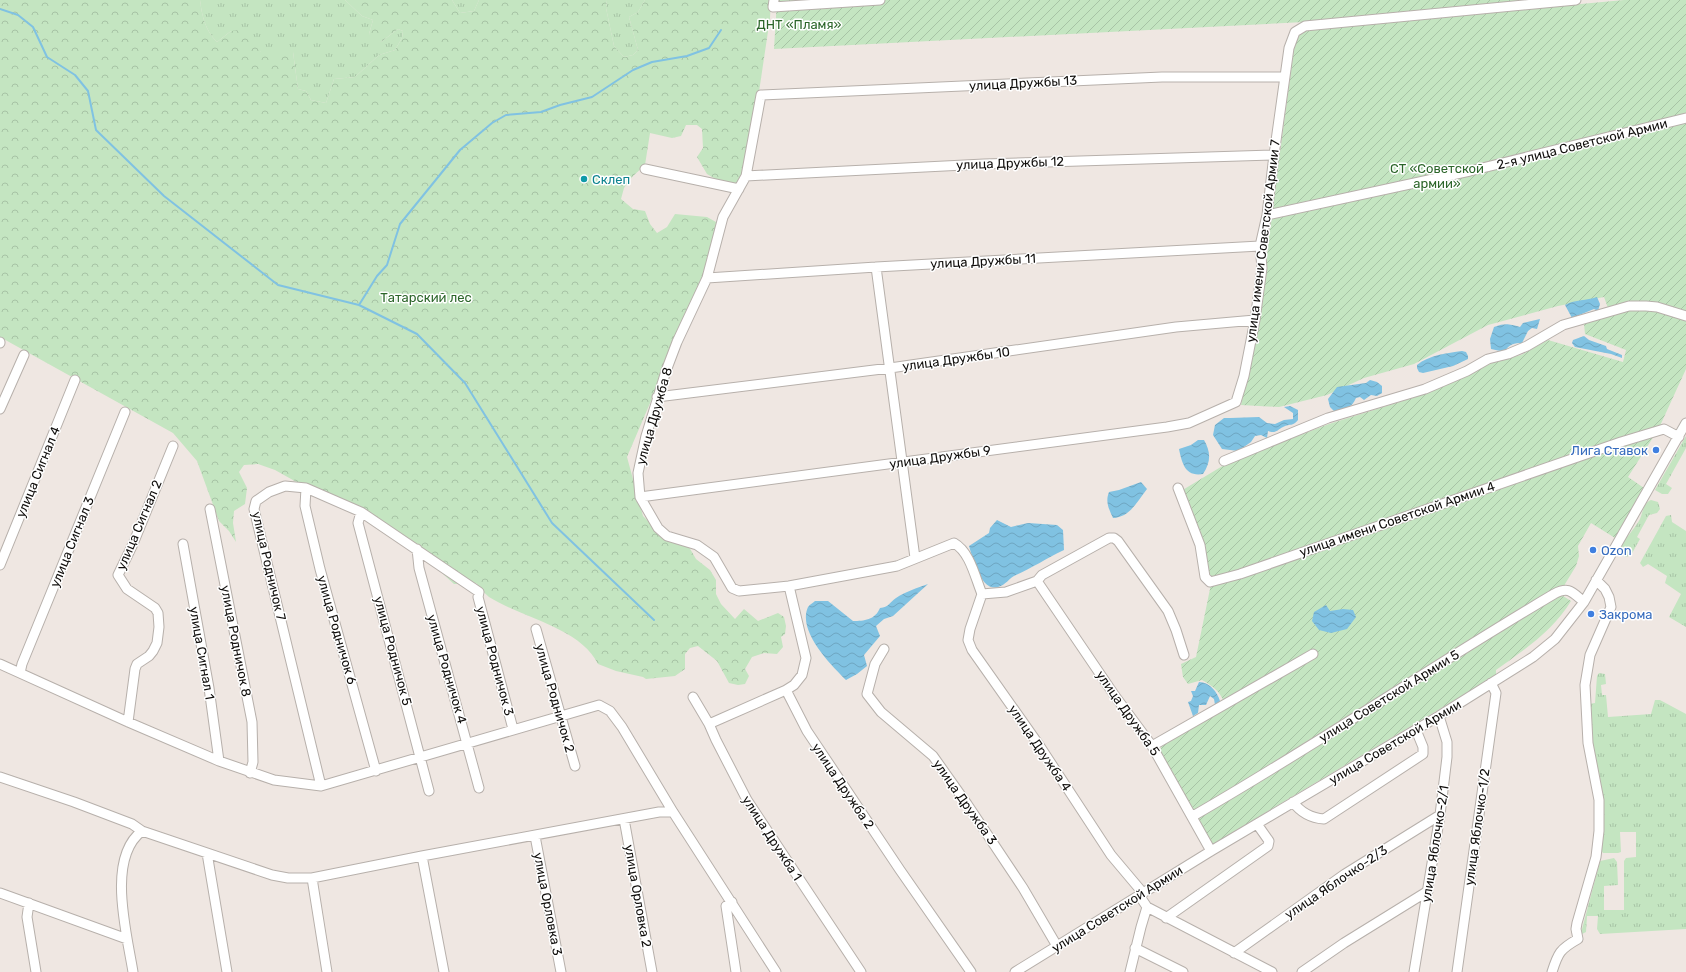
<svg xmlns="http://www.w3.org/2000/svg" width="1686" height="972" viewBox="0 0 1686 972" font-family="Rubik,sans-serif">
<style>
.grass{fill:url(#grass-tufts)}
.forest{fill:url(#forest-crowns)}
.garden{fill:url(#garden-furrows)}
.water{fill:url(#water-waves)}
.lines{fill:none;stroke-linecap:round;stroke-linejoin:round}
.stream{stroke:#80c2e2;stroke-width:2}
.street-casing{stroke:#b7b0ab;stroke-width:11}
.street{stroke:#fff;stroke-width:9}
.culture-dot{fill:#0f9aa8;stroke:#fff;stroke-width:1.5}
.shop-dot{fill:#3f7fe0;stroke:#fff;stroke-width:1.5}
.labels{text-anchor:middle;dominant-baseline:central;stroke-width:3;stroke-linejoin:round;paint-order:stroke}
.park-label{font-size:13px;fill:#2b6529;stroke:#fff}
.street-label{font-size:13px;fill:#100e0c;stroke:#fff}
.culture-label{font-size:13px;fill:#0d838f;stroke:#fff;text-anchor:start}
.shop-label{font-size:13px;fill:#366cbe;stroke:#fff;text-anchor:start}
</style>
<defs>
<pattern id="grass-tufts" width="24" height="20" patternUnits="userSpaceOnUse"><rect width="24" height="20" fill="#c4e5c1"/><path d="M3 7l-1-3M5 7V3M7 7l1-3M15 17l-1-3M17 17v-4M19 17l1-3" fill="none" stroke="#a7c3a5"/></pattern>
<pattern id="forest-crowns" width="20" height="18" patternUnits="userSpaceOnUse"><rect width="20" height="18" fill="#c4e5c1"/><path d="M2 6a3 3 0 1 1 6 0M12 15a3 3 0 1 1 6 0" fill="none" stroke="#a7c3a5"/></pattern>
<pattern id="garden-furrows" width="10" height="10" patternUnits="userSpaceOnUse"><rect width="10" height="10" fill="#c4e5c1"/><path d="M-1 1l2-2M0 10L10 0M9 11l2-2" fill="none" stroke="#a7c3a5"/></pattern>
<pattern id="water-waves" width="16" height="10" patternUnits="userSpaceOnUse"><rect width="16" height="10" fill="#80c2e2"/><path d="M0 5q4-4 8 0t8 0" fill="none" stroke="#6ea6c1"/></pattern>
</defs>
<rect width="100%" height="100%" fill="#efe7e2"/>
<path class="grass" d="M200,0H345L362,16L373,20L369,34L381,42L398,29L403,31L402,38L395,50L379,55L355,77L334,79L326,103L311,100L306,91L298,89L293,52H261L231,31L217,42C205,30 202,16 200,0Z
M452,0H479L474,11L460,13Z
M607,0H645L638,12L629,17L638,50L633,55L624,57L614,46L606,8Z
M1686,436V448L1666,484L1672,488L1668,494H1662L1655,490Z
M1651,500L1658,502L1660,509L1657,513L1649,515L1637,537L1640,539L1631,555L1626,557L1622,555L1620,548C1625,538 1634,530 1640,519C1643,512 1643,503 1651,500Z
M1671,515L1672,522L1686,531V627L1669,617L1681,594L1665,583L1667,576L1648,564L1643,567L1640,563L1666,516Z
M1599,673L1605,674L1606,684L1601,685L1602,695H1606L1608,717L1651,714L1655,700H1660L1686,714V929L1600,934L1597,929L1598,916H1587L1586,932L1582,934L1581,933L1600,861L1614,858L1617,862L1618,885L1604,886V910H1624V861L1626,858L1636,857V832H1620L1621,852L1618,853H1603L1601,850L1604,814L1602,797L1593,758L1588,704L1595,703L1597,676Z"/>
<path class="forest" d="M0,0H200C202,16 205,30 217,42L231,31L246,29L261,52H293L298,89L306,91L311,100L326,103L334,79L355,77L379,55L395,50L402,38L403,31L398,29L381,42L372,41L369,34L373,20L362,16L345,0H452L460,13L474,11L479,0H607L606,8L614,46L624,57L633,55L638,50L629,17L638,12L645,0H771L770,18L753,132L744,170L737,185L719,181L707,174L697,157L703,148L702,129L697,125H686L681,136L672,138L650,133L645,165L632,177L624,188L621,199L633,209L645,211L650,224L657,233L667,227L675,214L707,217L716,222L715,234L703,279L627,457L643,516L665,538L689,547L696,559L710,570L716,580V594L721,604L735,619L744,609L758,621L778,613L784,617L786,626L785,634L781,637L783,647L777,654L764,653L752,657L745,669L749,676L745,684L738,685L729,683L717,661L698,646L690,648L685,654V669L675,676L646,679L643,677L616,671L598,664C581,628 520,617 489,597C484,593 480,588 476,583L454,584L444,575L421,549L357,505L300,484L275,470L258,464L244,465L239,472L247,488L245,504L234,511L233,523L236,542L229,531L219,521L197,461L173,433L0,337Z"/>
<path class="garden" d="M777,0H1530L1304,22L774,49Z
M1624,0H1686V369L1659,428L1628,477L1644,488L1615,538L1591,523L1578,546L1579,556L1576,566L1565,584L1563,596L1571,601C1553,631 1524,650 1496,670V675C1402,733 1305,787 1212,846L1159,751L1162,746L1225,708C1223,693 1214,687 1202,680L1188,684L1183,677L1181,664L1196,657L1210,589L1209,578L1181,491L1229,462L1329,424L1428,393L1494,362L1521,355L1548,340L1623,362L1626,350L1585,334L1584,324L1608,308L1604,297L1558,306L1488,325L1414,364L1364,378L1327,395L1279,407L1241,405L1261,312L1271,218L1294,49L1297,36L1308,29Z"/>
<path class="water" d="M1597,297L1600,304L1598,311L1594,309L1572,318L1565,305C1576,299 1586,301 1597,297Z
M1540,319L1537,329L1532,328L1528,331L1522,343C1515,343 1508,344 1505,352L1491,349L1490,339L1494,327C1506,323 1508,324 1520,327L1523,323Z
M1584,336L1589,340L1606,346L1607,349L1622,355V358L1611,354L1575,347L1572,343L1573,340Z
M1462,351L1466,352L1468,356V359L1453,366L1423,373L1419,372L1417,368V365C1429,355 1447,353 1462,351Z
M1370,380L1377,382L1382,386V393L1377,396L1371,395L1364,400L1360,397L1356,398C1352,408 1345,409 1335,412L1330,407L1328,399L1337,387L1366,383Z
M1290,406L1298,410V420C1292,427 1291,423 1283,427C1277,430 1276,434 1268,431L1267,438L1261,435L1255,436L1251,442L1238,451L1222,449L1213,435L1215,425L1224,418H1230L1259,417L1267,423L1275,424L1284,420L1293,419V413L1284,407Z
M1198,440H1204C1211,452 1211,462 1203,474C1185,477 1182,463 1179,449L1191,445Z
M1141,482L1147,489C1137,502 1130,517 1113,518C1109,509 1105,502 1109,492L1119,490Z
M997,520L1011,527L1028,523L1057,525L1063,530L1064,550C1047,558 1032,568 1016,575C1009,578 1006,585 998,587C981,592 973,559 969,546L989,533L990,528Z
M928,584L893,616L884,619L876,626L880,636L864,655L867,666L857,674L846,680C831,665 797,631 808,607C809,605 813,603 815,601H828L853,621C864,621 875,620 880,608C889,607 889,603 896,598C905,592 917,588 928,584Z
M1326,605L1330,611L1343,609L1353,610L1356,617L1347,629L1331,633L1319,630L1312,621L1314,612Z
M1199,682C1210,682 1217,692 1220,701L1219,704L1215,705L1214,699L1210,696L1206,705H1199L1198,713L1193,716L1188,702L1191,701L1193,696L1191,691H1195Z"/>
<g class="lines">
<path class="stream" d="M0,9L18,15L33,27L47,57L75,75L88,91L96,130L164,196L278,285L359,305L377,276L387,265L400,224L460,150L492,123L506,115L541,112L560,105L592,97L633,70L652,62L687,56L709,48L721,30
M359,305L417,334L465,383L552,523L654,620"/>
<defs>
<path id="street" d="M774,0L773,7L880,0
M645,169L739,189
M746,176L984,164L1274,155
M1267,215L1470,171L1686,118
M876,267L915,558
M707,278L876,267L1260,246
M0,343V342
M657,397L890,368L1176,327L1255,320
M0,409L24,355
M1224,461L1328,418L1425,389L1467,371L1488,359L1508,354L1527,346L1563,325L1629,306H1646L1657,307L1686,316
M306,488L305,506L320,569L376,771
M1178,488L1200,545L1205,577L1210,582L1240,574L1621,442L1664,429L1679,437
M640,497L1167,427L1189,423L1236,402L1244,376L1255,320L1262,268L1260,246L1267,215L1274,155L1289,48L1295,32L1305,26L1576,0
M210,509L252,722L253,762L250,773
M361,512L358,523L429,791
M183,544L209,688L219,761
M417,549L419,568L479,788
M0,565L75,380
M1037,581L1115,696L1152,746L1211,851
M1037,581L1042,575L1109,538H1114L1118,541L1168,611L1176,630L1184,655
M789,586L806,658L802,675L794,685L786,690L807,731L900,870L971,972
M982,594C975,577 970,552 954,543L897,566L789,586L739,591L732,588L714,557L697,545L667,536L658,528L640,497L638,473L646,436L666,371L677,342L707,278L723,217L746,176L761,95L1162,77H1285
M982,594L970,629L968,640L972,650L1039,745L1111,855L1143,893
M982,594L1006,592L1037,581
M536,629L575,766
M884,649L875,664L867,694L881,712L933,756L967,804L1023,888L1057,946
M0,664L128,722L219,761L274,780L321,786L599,705L610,711L622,727L673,812L776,972
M20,673L22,664L125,412
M693,697L709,724L716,740L747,800L861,972
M128,722L135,669L137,664L149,656L153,651L157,643L159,627L158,613L155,608L127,589L118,575L133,544L173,446
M709,724L786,690
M1152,746L1313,654
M0,777L74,802L132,824L142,831L272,875L288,878H312L422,856L659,812H673
M321,786L254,509L256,501L269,492L285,486L306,488L361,512L479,592L478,597L513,729
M1293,802C1301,813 1311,818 1324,819L1423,754V747L1416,730
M1193,816C1315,746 1432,666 1554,594C1569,586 1572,592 1584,602
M624,819L652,972
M535,836L561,972
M207,853L227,972
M422,856L444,972
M312,878L327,972
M0,893L127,939
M732,902L726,906L736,972
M29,903L27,917L36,972
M1147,907L1272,972
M1166,918L1268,846L1269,841L1257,824
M1135,948L1183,972
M1234,953L1345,874L1440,815
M133,972C127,934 106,858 142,831
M1015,972L1211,851L1439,716L1533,657L1555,639L1584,602L1686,423
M1130,972L1141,927L1147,907L1139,895
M1302,972L1344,943L1428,891
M1414,972L1440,815L1447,757V742L1439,716
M1457,972L1496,693L1491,683
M1552,972C1558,953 1560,949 1578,939L1576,929L1577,923L1596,857L1599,831V800L1588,743L1585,685L1590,655L1611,607L1609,597L1605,589L1596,580"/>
</defs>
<use href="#street" class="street-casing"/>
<use href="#street" class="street"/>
</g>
<circle class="culture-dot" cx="584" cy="179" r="4"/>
<g class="shop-dot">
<circle cx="1656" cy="450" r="4"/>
<circle cx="1593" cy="550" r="4"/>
<circle cx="1591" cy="614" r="4"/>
</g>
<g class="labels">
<g class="park-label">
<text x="799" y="24">ДНТ «Пламя»</text>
<text x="1437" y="168">СТ «Советской<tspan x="1437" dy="15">армии»</tspan></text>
<text x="426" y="297">Татарский лес</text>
</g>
<g class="street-label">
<text transform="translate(1023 83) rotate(-3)">улица Дружбы 13</text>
<text transform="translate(1582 144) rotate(-14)">2-я улица Советской Армии</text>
<text transform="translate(1010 163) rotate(-2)">улица Дружбы 12</text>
<text transform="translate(1263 241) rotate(-83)">улица имени Советской Армии 7</text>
<text transform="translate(983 261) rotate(-3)">улица Дружбы 11</text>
<text transform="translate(956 359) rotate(-8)">улица Дружбы 10</text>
<text transform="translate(654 416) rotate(-74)">улица Дружба 8</text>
<text transform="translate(940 457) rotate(-8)">улица Дружбы 9</text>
<text transform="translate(38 472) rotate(-68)">улица Сигнал 4</text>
<text transform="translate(1397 519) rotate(-19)">улица имени Советской Армии 4</text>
<text transform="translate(139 525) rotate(-67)">улица Сигнал 2</text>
<text transform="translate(72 542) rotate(-68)">улица Сигнал 3</text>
<text transform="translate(269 566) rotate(77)">улица Родничок 7</text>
<text transform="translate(337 630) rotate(74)">улица Родничок 6</text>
<text transform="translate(236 641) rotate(79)">улица Родничок 8</text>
<text transform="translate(393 651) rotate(75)">улица Родничок 5</text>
<text transform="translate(202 653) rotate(80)">улица Сигнал 1</text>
<text transform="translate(495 661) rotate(75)">улица Родничок 3</text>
<text transform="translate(447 669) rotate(74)">улица Родничок 4</text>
<text transform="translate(1389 696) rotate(-32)">улица Советской Армии 5</text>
<text transform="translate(555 698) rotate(74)">улица Родничок 2</text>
<text transform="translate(1128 713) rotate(55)">улица Дружба 5</text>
<text transform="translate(1395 742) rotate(-31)">улица Советской Армии</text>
<text transform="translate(1040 748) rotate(56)">улица Дружба 4</text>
<text transform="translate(843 786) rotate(56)">улица Дружба 2</text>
<text transform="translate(965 802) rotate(55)">улица Дружба 3</text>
<text transform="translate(1477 827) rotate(-82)">улица Яблочко-1/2</text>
<text transform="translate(772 838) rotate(57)">улица Дружба 1</text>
<text transform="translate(1435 844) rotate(-81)">улица Яблочко-2/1</text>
<text transform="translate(1336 882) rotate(-34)">улица Яблочко-2/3</text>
<text transform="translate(638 896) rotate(80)">улица Орловка 2</text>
<text transform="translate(548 904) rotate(79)">улица Орловка 3</text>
<text transform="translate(1117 909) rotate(-32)">улица Советской Армии</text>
</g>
<g class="culture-label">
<text x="592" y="179">Склеп</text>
</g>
<g class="shop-label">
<text x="1648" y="450" text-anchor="end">Лига Ставок</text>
<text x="1601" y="550">Ozon</text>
<text x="1599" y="614">Закрома</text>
</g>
</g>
</svg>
